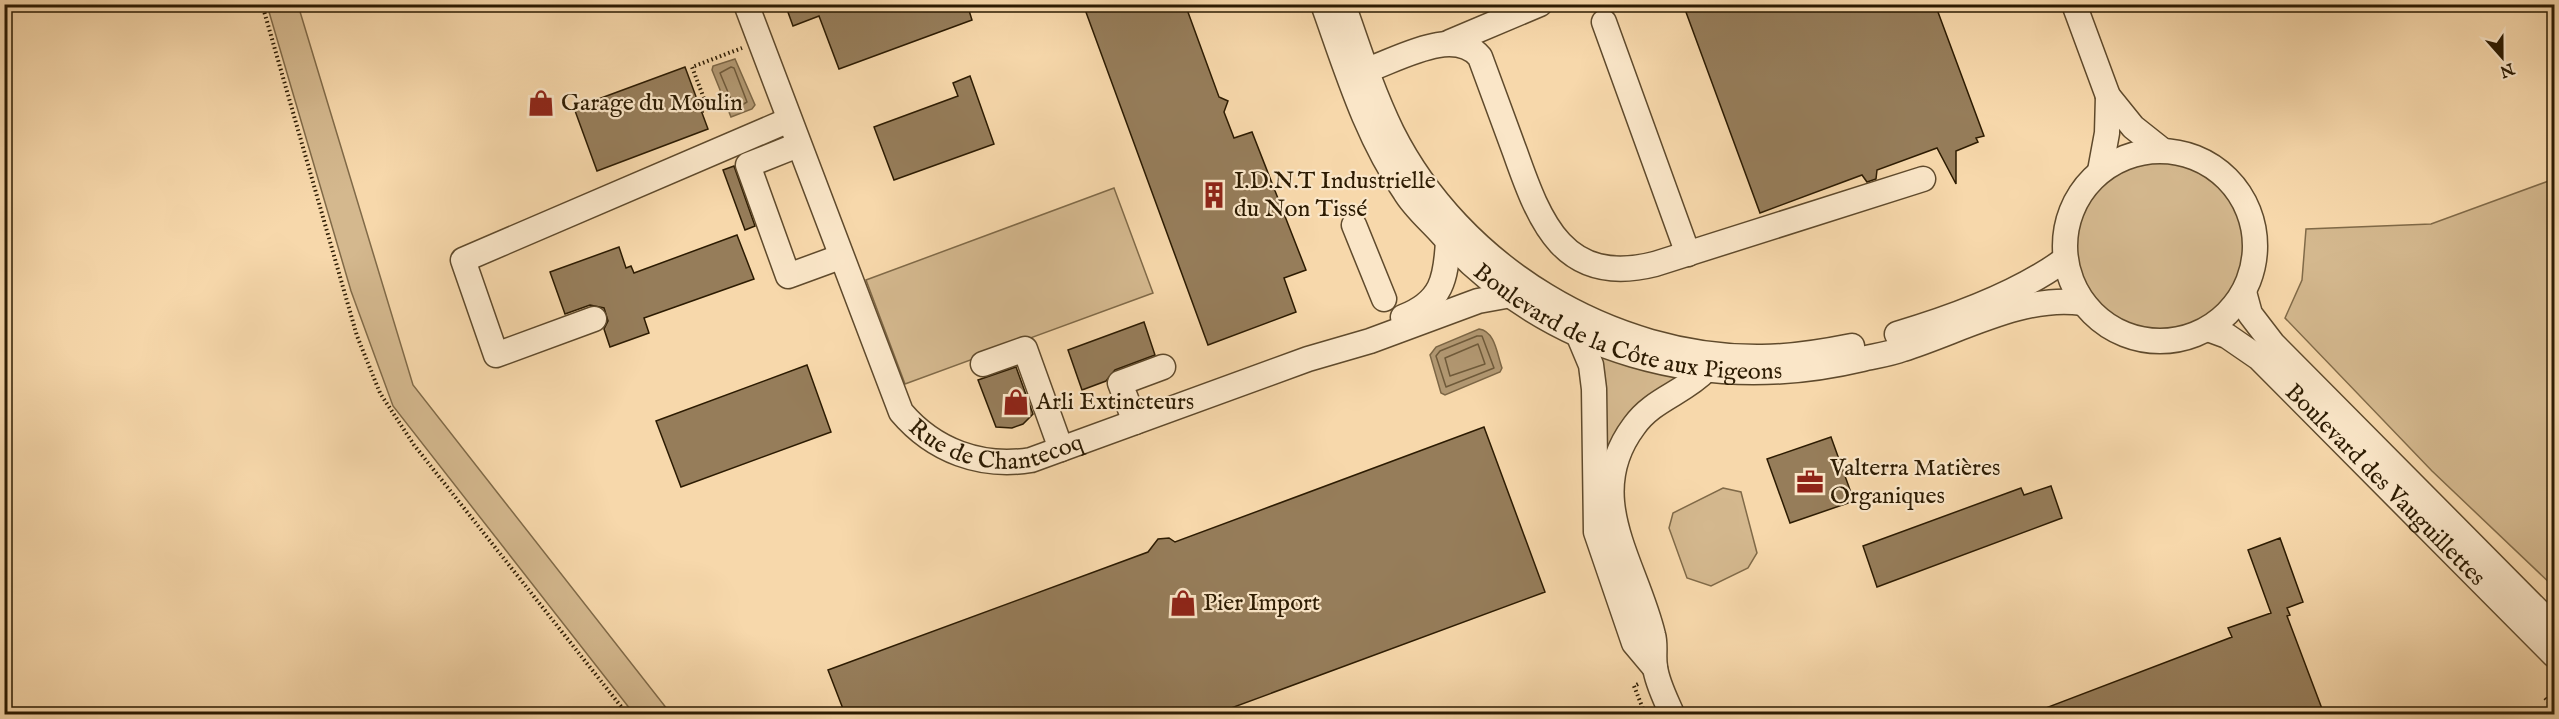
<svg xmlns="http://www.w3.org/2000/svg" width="2559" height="719" viewBox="0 0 2559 719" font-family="'IM FELL English',serif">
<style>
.green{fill:#d4b88e;stroke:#806a48;stroke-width:1.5}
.water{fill:#b29872;stroke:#7c6645;stroke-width:1.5}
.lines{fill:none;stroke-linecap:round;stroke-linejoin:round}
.shore{stroke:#6f5a3a;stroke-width:1.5}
.building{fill:#967d5a;stroke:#2c1b02;stroke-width:1.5}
.minor-casing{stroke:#5f4a2c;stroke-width:27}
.path{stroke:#2c1b02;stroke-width:4;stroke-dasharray:1.5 3;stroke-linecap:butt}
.minor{stroke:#fae6c8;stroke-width:24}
.labels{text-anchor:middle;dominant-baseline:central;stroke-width:4.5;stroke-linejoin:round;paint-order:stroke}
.poi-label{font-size:24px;fill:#2c1b02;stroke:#fae6c8;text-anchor:start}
.street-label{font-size:24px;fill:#2c1b02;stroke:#fae6c8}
</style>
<rect width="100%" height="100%" fill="#f7d8ab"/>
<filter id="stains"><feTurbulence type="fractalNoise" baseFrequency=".00333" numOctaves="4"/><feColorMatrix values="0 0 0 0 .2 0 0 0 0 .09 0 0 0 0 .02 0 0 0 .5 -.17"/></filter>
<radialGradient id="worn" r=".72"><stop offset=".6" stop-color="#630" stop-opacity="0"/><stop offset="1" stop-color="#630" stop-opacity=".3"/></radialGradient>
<path class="green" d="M267,5H298L413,385L671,714H634L393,406L351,291Z
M2076 246a85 85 0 1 1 170 0a85 85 0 1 1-170 0Z
M2554,179V587L2432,471L2285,318L2302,280L2306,229L2431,224Z
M1114,188L1153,293L905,384L866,280Z
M1596,349L1687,375L1642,405L1603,534Z
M1723,488L1741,492L1757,553L1748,568L1711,586L1687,578L1669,528L1673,513Z"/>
<path class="water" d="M735,59L755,105L752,109L731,117L712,70L713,66Z
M1479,329C1495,331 1497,354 1502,368L1500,372L1445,395L1441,393L1430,355L1436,347Z"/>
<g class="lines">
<path class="shore" d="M731,67L734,68L747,102L735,109L720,73Z
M1477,336H1482L1494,368L1446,387L1436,356L1440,351Z
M1478,344L1485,364L1450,376L1445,358Z"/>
</g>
<path class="building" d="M785,4H967L972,20L839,69L819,16L793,26Z
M1083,4H1185L1219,97L1228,101L1224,112L1234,138L1252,132L1306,270L1284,278L1296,312L1208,345Z
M1683,4H1935L1984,136L1976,138L1978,142L1956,151V184L1937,148L1877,170L1876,179L1867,182L1862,175L1760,213Z
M685,67L708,129L597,171L574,108Z
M970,76L994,144L894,180L874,127L958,96L953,83Z
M734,166L755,226L745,230L723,170Z
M737,235L754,279L644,318L649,333L610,347L604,329L608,321L604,308L590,305L565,314L550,272L619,247L626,268L631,266L634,273Z
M1144,322L1155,355L1115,370L1106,381L1082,390L1068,350Z
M807,365L831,432L681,487L656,421Z
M1016,367L1033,414L1023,424L1012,428L996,427L978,380Z
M1484,427L1545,592L1215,714H845L828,670L1148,552L1158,539L1169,538L1175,542Z
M1831,437L1854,501L1790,523L1767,459Z
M2051,486L2062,518L1877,587L1863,546L2021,488L2024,495Z
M2280,538L2303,602L2287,608L2290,615L2287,616L2324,714H2030L2232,637L2228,628L2271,613L2248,550Z"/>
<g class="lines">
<defs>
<g id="minor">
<path id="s1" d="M746,4L901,412C934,451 981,468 1031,460L1308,359L1370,341L1478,301L1511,295"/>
<path id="s2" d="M1323,4C1346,68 1366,136 1405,192C1414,207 1428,219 1440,232C1548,353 1706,396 1862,359C1875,356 1890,354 1903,349C1958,332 2024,294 2082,303"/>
<path d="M1343,4C1358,47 1372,91 1392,132C1460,267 1611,359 1762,357C1792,357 1822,352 1852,346"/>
<path d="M2074,4L2108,96L2133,127L2162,150"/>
<path d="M1604,22L1688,254"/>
<path d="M1450,42L1540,4"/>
<path d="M1367,70C1399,59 1454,26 1480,57C1492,89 1503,120 1515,152C1540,223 1564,287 1655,264L1923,179"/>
<path d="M798,145L748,165L788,276L840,257"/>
<circle cx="2160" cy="246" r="95"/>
<path d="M2100,171L2107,133L2108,96"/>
<path d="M1354,225L1384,299"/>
<path d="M2244,292L2250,314L2273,344L2554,627"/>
<path d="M1403,317C1442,302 1446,279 1448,241"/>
<path d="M594,319L496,355L463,260L789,120"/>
<path id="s3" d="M2208,329L2227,336L2259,358L2554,655"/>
<path d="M1578,334L1591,365L1594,389L1596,532L1634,643L1655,668"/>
<path d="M1897,334C1951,318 2019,293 2064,260"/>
<path d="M983,364L1025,349L1061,449"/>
<path d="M1135,422L1120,383L1163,367"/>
<path d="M1672,714C1666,700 1657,683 1655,667C1653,656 1656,645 1653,635C1636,563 1581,497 1634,426C1653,399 1684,393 1706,370"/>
</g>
</defs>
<use href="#minor" class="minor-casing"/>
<path class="path" d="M262,4L357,336L380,393L414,445L627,714
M702,111L708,109L692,67L742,48
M1638,684L1634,686L1645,714
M2545,698L2554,708"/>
<use href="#minor" class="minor"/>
</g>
<defs>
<symbol id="shop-bare" viewBox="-9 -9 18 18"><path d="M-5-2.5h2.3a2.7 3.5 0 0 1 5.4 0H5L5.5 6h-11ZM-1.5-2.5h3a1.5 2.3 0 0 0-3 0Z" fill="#8f2418" stroke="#fae6c8" stroke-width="2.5" paint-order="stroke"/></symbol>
<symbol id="building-bare" viewBox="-9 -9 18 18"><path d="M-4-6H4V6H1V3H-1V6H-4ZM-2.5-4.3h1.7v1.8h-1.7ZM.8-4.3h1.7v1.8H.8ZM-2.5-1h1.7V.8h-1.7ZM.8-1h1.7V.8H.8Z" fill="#8f2418" stroke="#fae6c8" stroke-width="2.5" paint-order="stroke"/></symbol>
<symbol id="office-bare" viewBox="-9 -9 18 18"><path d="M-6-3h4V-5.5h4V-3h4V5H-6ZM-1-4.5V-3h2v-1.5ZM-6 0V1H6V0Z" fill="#8f2418" stroke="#fae6c8" stroke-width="2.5" paint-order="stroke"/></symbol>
</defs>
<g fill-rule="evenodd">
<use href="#shop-bare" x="522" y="84" width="38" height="38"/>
<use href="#building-bare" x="1195" y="176" width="38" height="38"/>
<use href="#shop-bare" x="997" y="383" width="38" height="38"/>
<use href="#office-bare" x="1791" y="463" width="38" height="38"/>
<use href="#shop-bare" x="1164" y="584" width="38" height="38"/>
</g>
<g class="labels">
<g class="poi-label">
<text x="561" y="103">Garage du Moulin</text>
<text x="1234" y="181">I.D.N.T Industrielle<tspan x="1234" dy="28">du Non Tissé</tspan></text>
<text x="1036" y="402">Arli Extincteurs</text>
<text x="1830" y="468">Valterra Matières<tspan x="1830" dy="28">Organiques</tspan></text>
<text x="1203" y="603">Pier Import</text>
</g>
<g class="street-label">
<text stroke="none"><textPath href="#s2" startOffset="476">Boulevard de la Côte aux Pigeons</textPath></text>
<text stroke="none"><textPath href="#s1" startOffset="544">Rue de Chantecoq</textPath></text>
<text stroke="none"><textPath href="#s3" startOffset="238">Boulevard des Vauguillettes</textPath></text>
</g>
</g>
<rect width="2559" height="719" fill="none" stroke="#f7d8ab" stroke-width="24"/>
<rect x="6" y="6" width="2547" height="707" fill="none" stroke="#2c1b02" stroke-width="3"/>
<rect x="12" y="12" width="2535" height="695" fill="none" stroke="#2c1b02" stroke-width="1.5"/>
<g transform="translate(2502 57) rotate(159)" stroke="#fae6c8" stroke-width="4.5" paint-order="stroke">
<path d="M0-4.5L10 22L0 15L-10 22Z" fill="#2c1b02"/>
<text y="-9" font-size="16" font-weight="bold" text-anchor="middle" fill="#2c1b02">N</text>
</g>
<rect width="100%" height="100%" filter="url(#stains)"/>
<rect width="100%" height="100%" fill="url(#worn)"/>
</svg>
